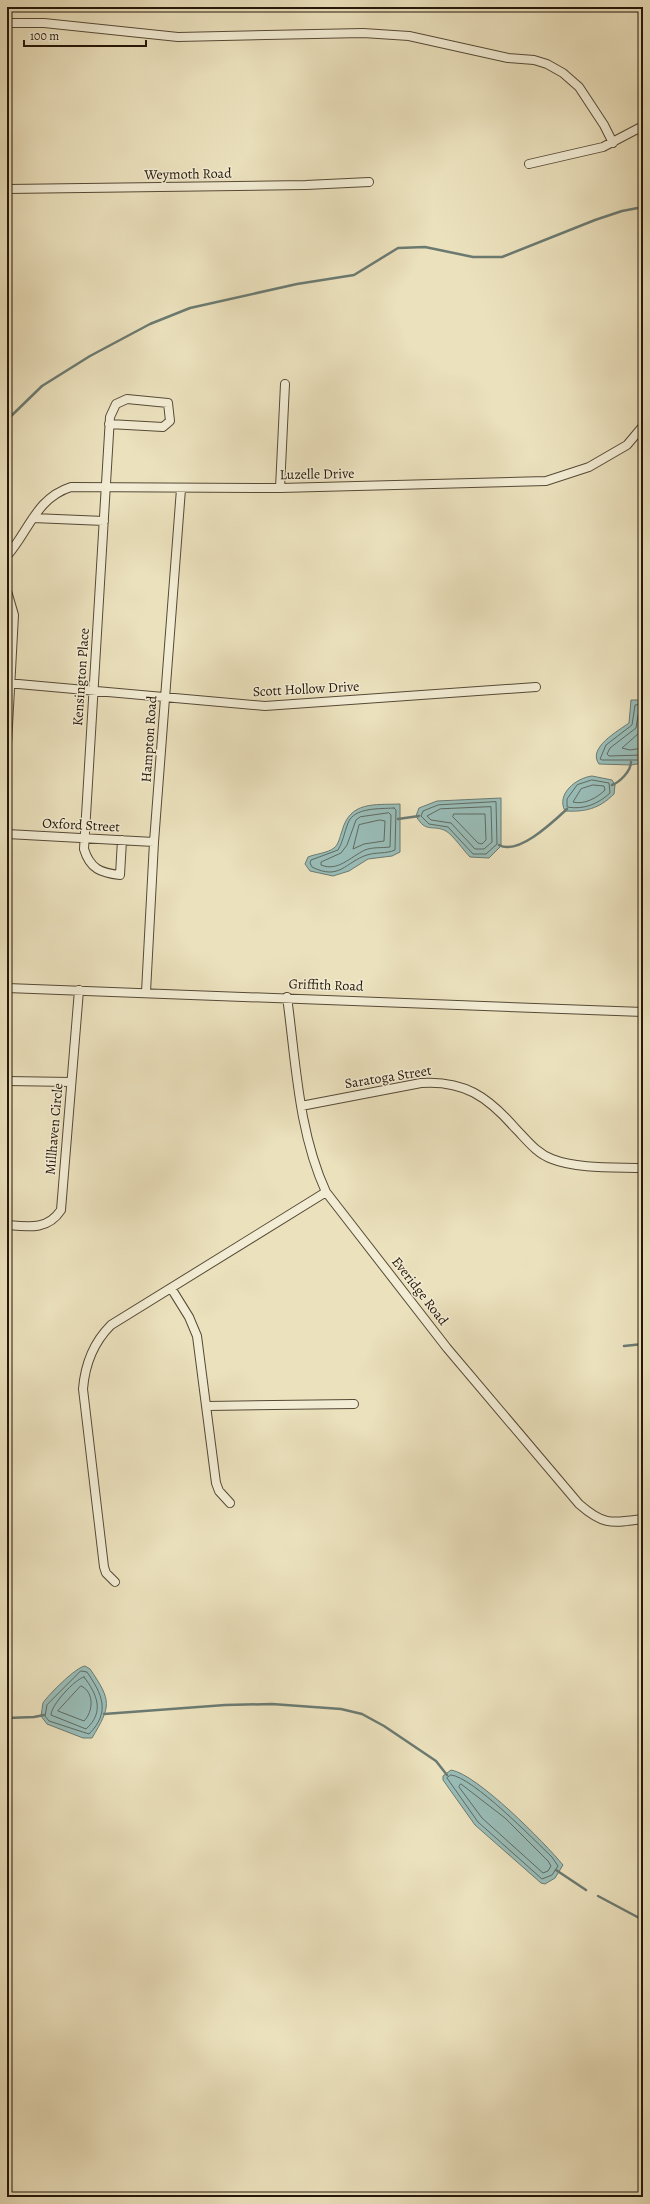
<svg xmlns="http://www.w3.org/2000/svg" width="650" height="2204" viewBox="0 0 650 2204" font-family="Alegreya,serif">
<style>
.water{fill:#99bcb7;stroke:#6b7a71}
.lines{fill:none;stroke-linecap:round;stroke-linejoin:round}
.shore{stroke:#5f6a60;stroke-width:1}
.stream{stroke:#6b7a71;stroke-width:2.5}
.minor-casing{stroke:#564a36;stroke-width:10}
.minor{stroke:#f2ecd4;stroke-width:8}
.labels{text-anchor:middle;dominant-baseline:central;stroke-width:3;stroke-linejoin:round;paint-order:stroke}
.street-label{font-size:14px;fill:#251709;stroke:#f2ecd4}
</style>
<rect width="100%" height="100%" fill="#ebe1bd"/>
<filter id="stains"><feTurbulence type="fractalNoise" baseFrequency=".005" numOctaves="4"/><feColorMatrix values="0 0 0 0 .2 0 0 0 0 .09 0 0 0 0 .02 0 0 0 .5 -.17"/></filter>
<radialGradient id="worn" r=".72"><stop offset=".6" stop-color="#630" stop-opacity="0"/><stop offset="1" stop-color="#630" stop-opacity=".3"/></radialGradient>
<path class="water" d="M631,700H643V763L631,765L599,764C587,748 618,731 629,723Z
M592,776L612,780L615,785L614,794C599,809 585,812 565,811C556,794 576,778 592,776Z
M501,798V846L489,858L470,857C464,851 453,835 446,831C433,824 426,834 416,816L419,808L437,801Z
M400,804V852L392,856L368,859L349,871L333,876L310,871L305,864L308,857C315,854 328,853 334,848C339,844 340,836 342,831C350,801 374,805 400,804Z
M85,1666L90,1669C112,1701 111,1706 92,1738H83L47,1724L41,1716C42,1712 42,1707 43,1703C48,1695 76,1667 85,1666Z
M451,1770C477,1774 545,1843 563,1865L555,1878L545,1884L541,1883L475,1825L443,1780V1776Z"/>
<g class="lines">
<path class="shore" d="M643,704L635,705L632,725L606,745L600,759L602,760H643
M643,709L639,710L636,728L610,748L607,754L609,756L643,755
M643,727L639,733L622,748L630,750L643,748
M592,780L609,783L610,793C598,804 584,810 567,807V799L577,785Z
M593,785L604,786L605,790C597,798 584,805 573,802L581,789Z
M496,802L497,844L486,854H473L448,827L429,824L421,816L423,811L438,805Z
M491,807L492,842L484,849H475L451,823L431,820L427,816L440,809Z
M394,808L396,810L395,850C386,854 376,852 367,855C345,862 340,881 312,867L310,863L311,860L338,850C343,842 344,833 348,823C354,807 380,809 394,808Z
M389,813L391,815L390,847C382,848 372,847 365,850C350,857 338,872 321,865V862L341,853L347,845L356,820L360,817Z
M454,814H485L486,840L482,844L478,843L453,817Z
M380,820L385,821L384,841L364,844L353,849L359,825Z
M81,1671L87,1672C102,1694 111,1712 89,1734L49,1721L45,1716L47,1705Z
M84,1677C97,1694 105,1712 86,1729L51,1715C51,1705 75,1679 84,1677Z
M81,1686C95,1692 93,1712 84,1721L58,1711Z
M451,1775C473,1777 534,1840 552,1857L558,1866L552,1875L542,1879L478,1822L447,1778Z
M461,1784L505,1818L548,1861L551,1866L548,1871L543,1873L482,1818L459,1787Z"/>
<path class="stream" d="M7,420L42,386L90,356L150,324L190,308L297,284L354,275L398,248L425,247L473,257H502L595,220L622,211L643,207
M612,785C620,782 631,771 631,762
M398,819L419,816
M499,845C518,856 554,821 567,809
M624,1346L643,1344
M104,1714L225,1705L272,1704L341,1709L362,1714L384,1726L436,1761L447,1775
M7,1718L34,1717L44,1715
M556,1870L586,1890
M598,1896L643,1920"/>
<defs>
<path id="minor" d="M7,23H44L178,37L363,33L409,36L508,58L534,60L547,64L563,73L579,87L604,125L613,143
M529,164L603,147L643,126
M7,189L306,185L369,182
M109,424L163,427L170,421L168,403L127,399L116,404L110,417L84,849C90,869 101,873 120,875L122,840
M280,488L285,384
M33,518L104,521
M7,556C29,531 36,498 71,487L280,488L546,481L589,467L627,445L643,426
M7,591L14,615L7,744
M7,683L265,706L536,687
M7,834L154,842
M7,988L643,1012
M146,992L154,842L181,489
M287,997C296,1062 298,1131 326,1192L447,1348L579,1504C604,1526 612,1523 643,1519
M7,1081L71,1082
M301,1106L421,1083C464,1080 488,1097 515,1128C527,1140 536,1153 552,1159C577,1169 616,1167 643,1168
M7,1225C29,1227 48,1230 61,1210L79,990
M171,1288L189,1317L197,1336L216,1483L219,1491L230,1503
M207,1406L354,1404
M115,1582L106,1573L104,1567L83,1389C85,1364 93,1343 111,1325L326,1192"/>
</defs>
<use href="#minor" class="minor-casing"/>
<use href="#minor" class="minor"/>
</g>
<g class="labels">
<g class="street-label">
<text transform="translate(188 174) rotate(-1)">Weymoth Road</text>
<text transform="translate(317 474) rotate(-1)">Luzelle Drive</text>
<text transform="translate(81 677) rotate(-86)">Kensington Place</text>
<text transform="translate(306 689) rotate(-3)">Scott Hollow Drive</text>
<text transform="translate(149 739) rotate(-86)">Hampton Road</text>
<text transform="translate(81 825) rotate(3)">Oxford Street</text>
<text transform="translate(326 985) rotate(2)">Griffith Road</text>
<text transform="translate(388 1077) rotate(-9)">Saratoga Street</text>
<text transform="translate(54 1129) rotate(-85)">Millhaven Circle</text>
<text transform="translate(420 1291) rotate(52)">Everidge Road</text>
</g>
</g>
<rect width="650" height="2204" fill="none" stroke="#ebe1bd" stroke-width="24"/>
<rect x="8" y="8" width="634" height="2188" fill="none" stroke="#251709" stroke-width="2"/>
<rect x="12" y="12" width="626" height="2180" fill="none" stroke="#251709"/>
<path d="M24 40v6h122v-6" fill="none" stroke="#251709" stroke-width="2"/>
<text x="30" y="40" font-size="12" fill="#251709" stroke="#f2ecd4" stroke-width="3" paint-order="stroke">100 m</text>
<rect width="100%" height="100%" filter="url(#stains)"/>
<rect width="100%" height="100%" fill="url(#worn)"/>
</svg>
